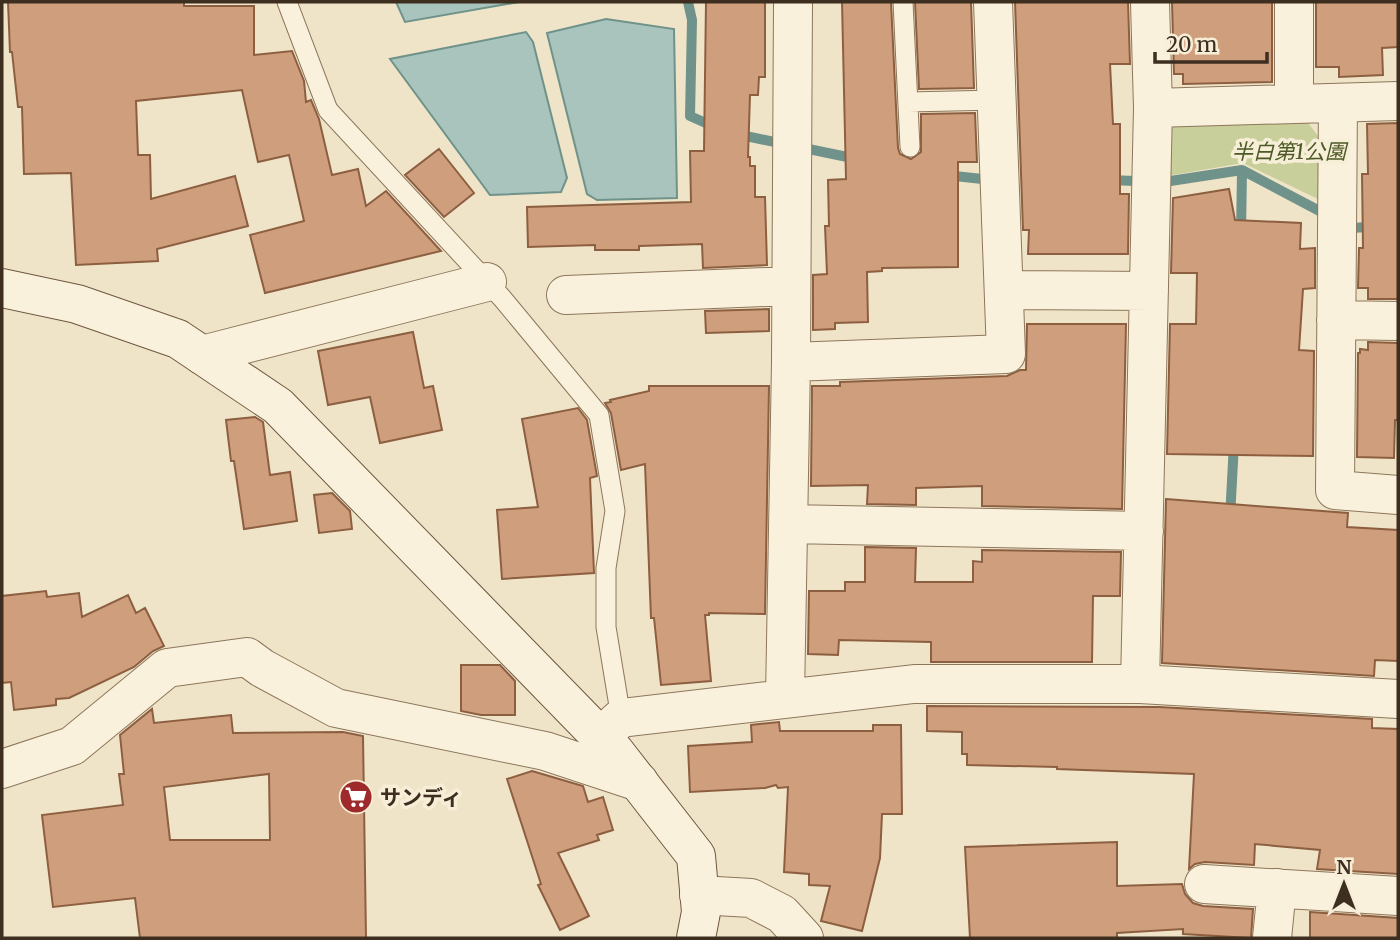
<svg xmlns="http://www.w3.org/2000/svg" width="1400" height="940" viewBox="0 0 1400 940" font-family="Merriweather,'Noto Sans JP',serif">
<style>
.green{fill:#c9cf9b}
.water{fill:#a9c4bc;stroke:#6f938a;stroke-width:2}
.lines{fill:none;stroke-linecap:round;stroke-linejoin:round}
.stream{stroke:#6f938a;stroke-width:10}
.building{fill:#cf9f7d;stroke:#8d5f41;stroke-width:2;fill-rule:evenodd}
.lane-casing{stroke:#8d765c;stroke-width:21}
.street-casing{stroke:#8d765c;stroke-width:40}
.secondary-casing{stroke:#6f573f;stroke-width:40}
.lane{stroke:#faf1dc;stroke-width:19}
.street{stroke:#faf1dc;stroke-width:38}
.secondary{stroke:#faf1dc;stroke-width:38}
.labels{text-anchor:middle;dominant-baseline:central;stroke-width:7;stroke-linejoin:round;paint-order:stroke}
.park-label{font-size:21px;font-style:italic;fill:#4d5a26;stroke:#f7eed8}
.poi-label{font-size:21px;font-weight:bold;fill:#3d2e20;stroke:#f7eed8;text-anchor:start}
</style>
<rect width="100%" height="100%" fill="#f0e4c8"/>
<path class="green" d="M1306,120L1318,136V199L1243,163L1167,176L1168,131L1181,121Z"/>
<path class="water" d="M396,2H519L405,22Z
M606,19L674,29L677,198L597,200L587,194L547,33Z
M526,32L533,42L567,178L561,192L490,195L390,59Z"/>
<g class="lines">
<path class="stream" d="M688,2L692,20L690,116L717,128
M736,134L857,159
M945,175L992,180
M1108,180L1164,182L1242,170L1329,216
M1346,225L1352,228L1398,225
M1241,235L1242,170
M1230,518L1234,443"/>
</g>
<path class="building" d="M8,2H184V6H254V55L292,51L304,81L306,102L311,100L319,119L332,175L358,169L366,206L386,191L441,251L265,293L250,235L304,221L289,155L258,162L242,90L136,101L138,155H150L151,199L235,176L248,226L157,249L158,261L76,265L71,173L24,174L22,107H18L12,52H10Z
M706,2H765V77H759L758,95H750L748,157H750V166H755V197H765L767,265L703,268L702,244L639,246V250H595V245L528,247L527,207L691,202L690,151H704Z
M842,2H891L898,148L900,154L911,159L921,152V114L975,113L977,162H958V267L882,268V271L867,272L868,322L835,323V329L813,330V275L827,274L825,226H829L828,180L846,179Z
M915,2H971L974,88L919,89Z
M1015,2H1128L1130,64H1110L1113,124H1120V194H1129L1128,254H1028L1029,230H1023Z
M1172,2H1272V82L1183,84V74H1174Z
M1316,2H1398V47L1382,48L1383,75L1339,77V67H1316Z
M1398,123V299H1368V288H1358L1359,248H1363L1362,174H1368L1367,124Z
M439,149L474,193L444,217L405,175Z
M1229,189L1235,220L1301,223L1300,249L1315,248V288L1303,289L1299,350L1314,351L1313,456L1167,454L1170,324H1196L1197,273H1171L1173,198Z
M769,309V331L706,333L705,311Z
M1027,324H1126L1122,509L982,506V486L916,488V505L867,504L868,485L811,486L812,386H840V382L1007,376L1020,370H1026Z
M413,332L424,388L433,386L442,430L380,443L370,397L328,405L318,351Z
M1368,342L1398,343V420H1395L1394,458L1357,457L1358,353H1360V349L1368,350Z
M649,386H769L765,614L709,613V615H705L711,681L661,685L654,618H651L645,464L621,470L611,413L605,403L611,402L610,400L649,391Z
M578,408L587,420L597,476L590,478L594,573L502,579L497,510L538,507L522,419Z
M255,417L263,422L270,475L290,472L297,521L244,529L234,461H231L226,420Z
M332,493L350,511L352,529L319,533L314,495Z
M1166,499L1348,513L1347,527L1398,530V661L1375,660L1374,676L1162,663Z
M865,547L916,548L915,582H973V561L982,562V550L1121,552L1120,596H1093L1092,662H931V642L839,640L838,655L808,654L809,591H845V582H865Z
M46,591L47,597L79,593L82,617L128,595L136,613L145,608L164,646L153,651L134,667L69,698L56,699V705L14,710L11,682L2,683V596Z
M461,665H500L515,681V715H481L461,711Z
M927,706L1159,707L1372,719V728L1398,729V874L1317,869L1320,850L1255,844L1254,865L1205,862L1195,864L1189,869L1194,774L1057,769V767L967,765V754H962V732L927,731Z
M152,709L154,723L231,715L233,733L343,732L363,736L366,938H140L135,898L53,907L42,815L123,805L119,774H124L120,735ZM269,774L270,840H170L164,787Z
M779,722L780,731H873V725H901L902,814H882L880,858L862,931L821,921L830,886L809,885V874L784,872L788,787L778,788L776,785L765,788L690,792L688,746L752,742L751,725Z
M532,771L583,786L588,802L603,797L613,830L597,835L599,840L558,853L589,916L560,930L538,885L541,884L507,779Z
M1117,842V886L1182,884L1185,894L1193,903L1203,906L1253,909L1251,938L1183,934V929L1117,933V938H970L965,847Z
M1310,912L1398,918V938H1310Z"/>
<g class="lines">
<defs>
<path id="lane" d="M287,2L328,110L502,298L599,415L615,511L606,568V627L621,718
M903,2L910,147
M908,102L997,100"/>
<path id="street" d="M1338,103L1335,490L1398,495
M1294,104V2
M1153,108L1398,101
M1004,290L1149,291
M566,295L791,286
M1336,320L1398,321
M202,355L487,282
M791,362L1006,354L993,2
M788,524L1144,531
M1140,684L1153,108L1150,2
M785,698L791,362L793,2
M600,737L621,718L914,684H1140L1398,699
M2,769L72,746L167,668L247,657L262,668L336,708L545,751L639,782
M1204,884L1398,896
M699,895L751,898L782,914L804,938
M1272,938L1277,888"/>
<path id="secondary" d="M2,288L77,304L178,339L278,406L615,752L696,856L701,912L696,938"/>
</defs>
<use href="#lane" class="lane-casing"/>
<use href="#street" class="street-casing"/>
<use href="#secondary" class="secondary-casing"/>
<use href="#lane" class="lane"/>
<use href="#street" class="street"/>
<use href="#secondary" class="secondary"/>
</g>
<defs>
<symbol id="supermarket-disc" viewBox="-11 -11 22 22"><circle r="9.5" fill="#9e2a2b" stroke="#f7eed8"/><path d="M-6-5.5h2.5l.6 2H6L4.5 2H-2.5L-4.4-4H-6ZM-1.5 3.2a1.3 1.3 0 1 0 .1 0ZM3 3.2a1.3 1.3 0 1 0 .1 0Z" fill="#fff"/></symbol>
</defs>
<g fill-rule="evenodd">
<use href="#supermarket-disc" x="337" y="778" width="38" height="38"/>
</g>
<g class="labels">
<g class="park-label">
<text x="1289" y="151">半白第1公園</text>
</g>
<g class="poi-label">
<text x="380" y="797">サンディ</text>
</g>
</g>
<rect width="1400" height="940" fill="none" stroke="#3d2e20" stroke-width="7"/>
<g transform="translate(1344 884)" stroke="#f7eed8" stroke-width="5" paint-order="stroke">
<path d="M0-5L12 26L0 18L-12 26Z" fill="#3d2e20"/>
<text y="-10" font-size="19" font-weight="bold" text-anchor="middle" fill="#3d2e20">N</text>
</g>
<path d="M1155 52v10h112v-10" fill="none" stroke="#3d2e20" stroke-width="3.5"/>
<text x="1166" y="52" font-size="21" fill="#3d2e20" stroke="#f7eed8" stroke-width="5" paint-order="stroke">20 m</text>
</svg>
